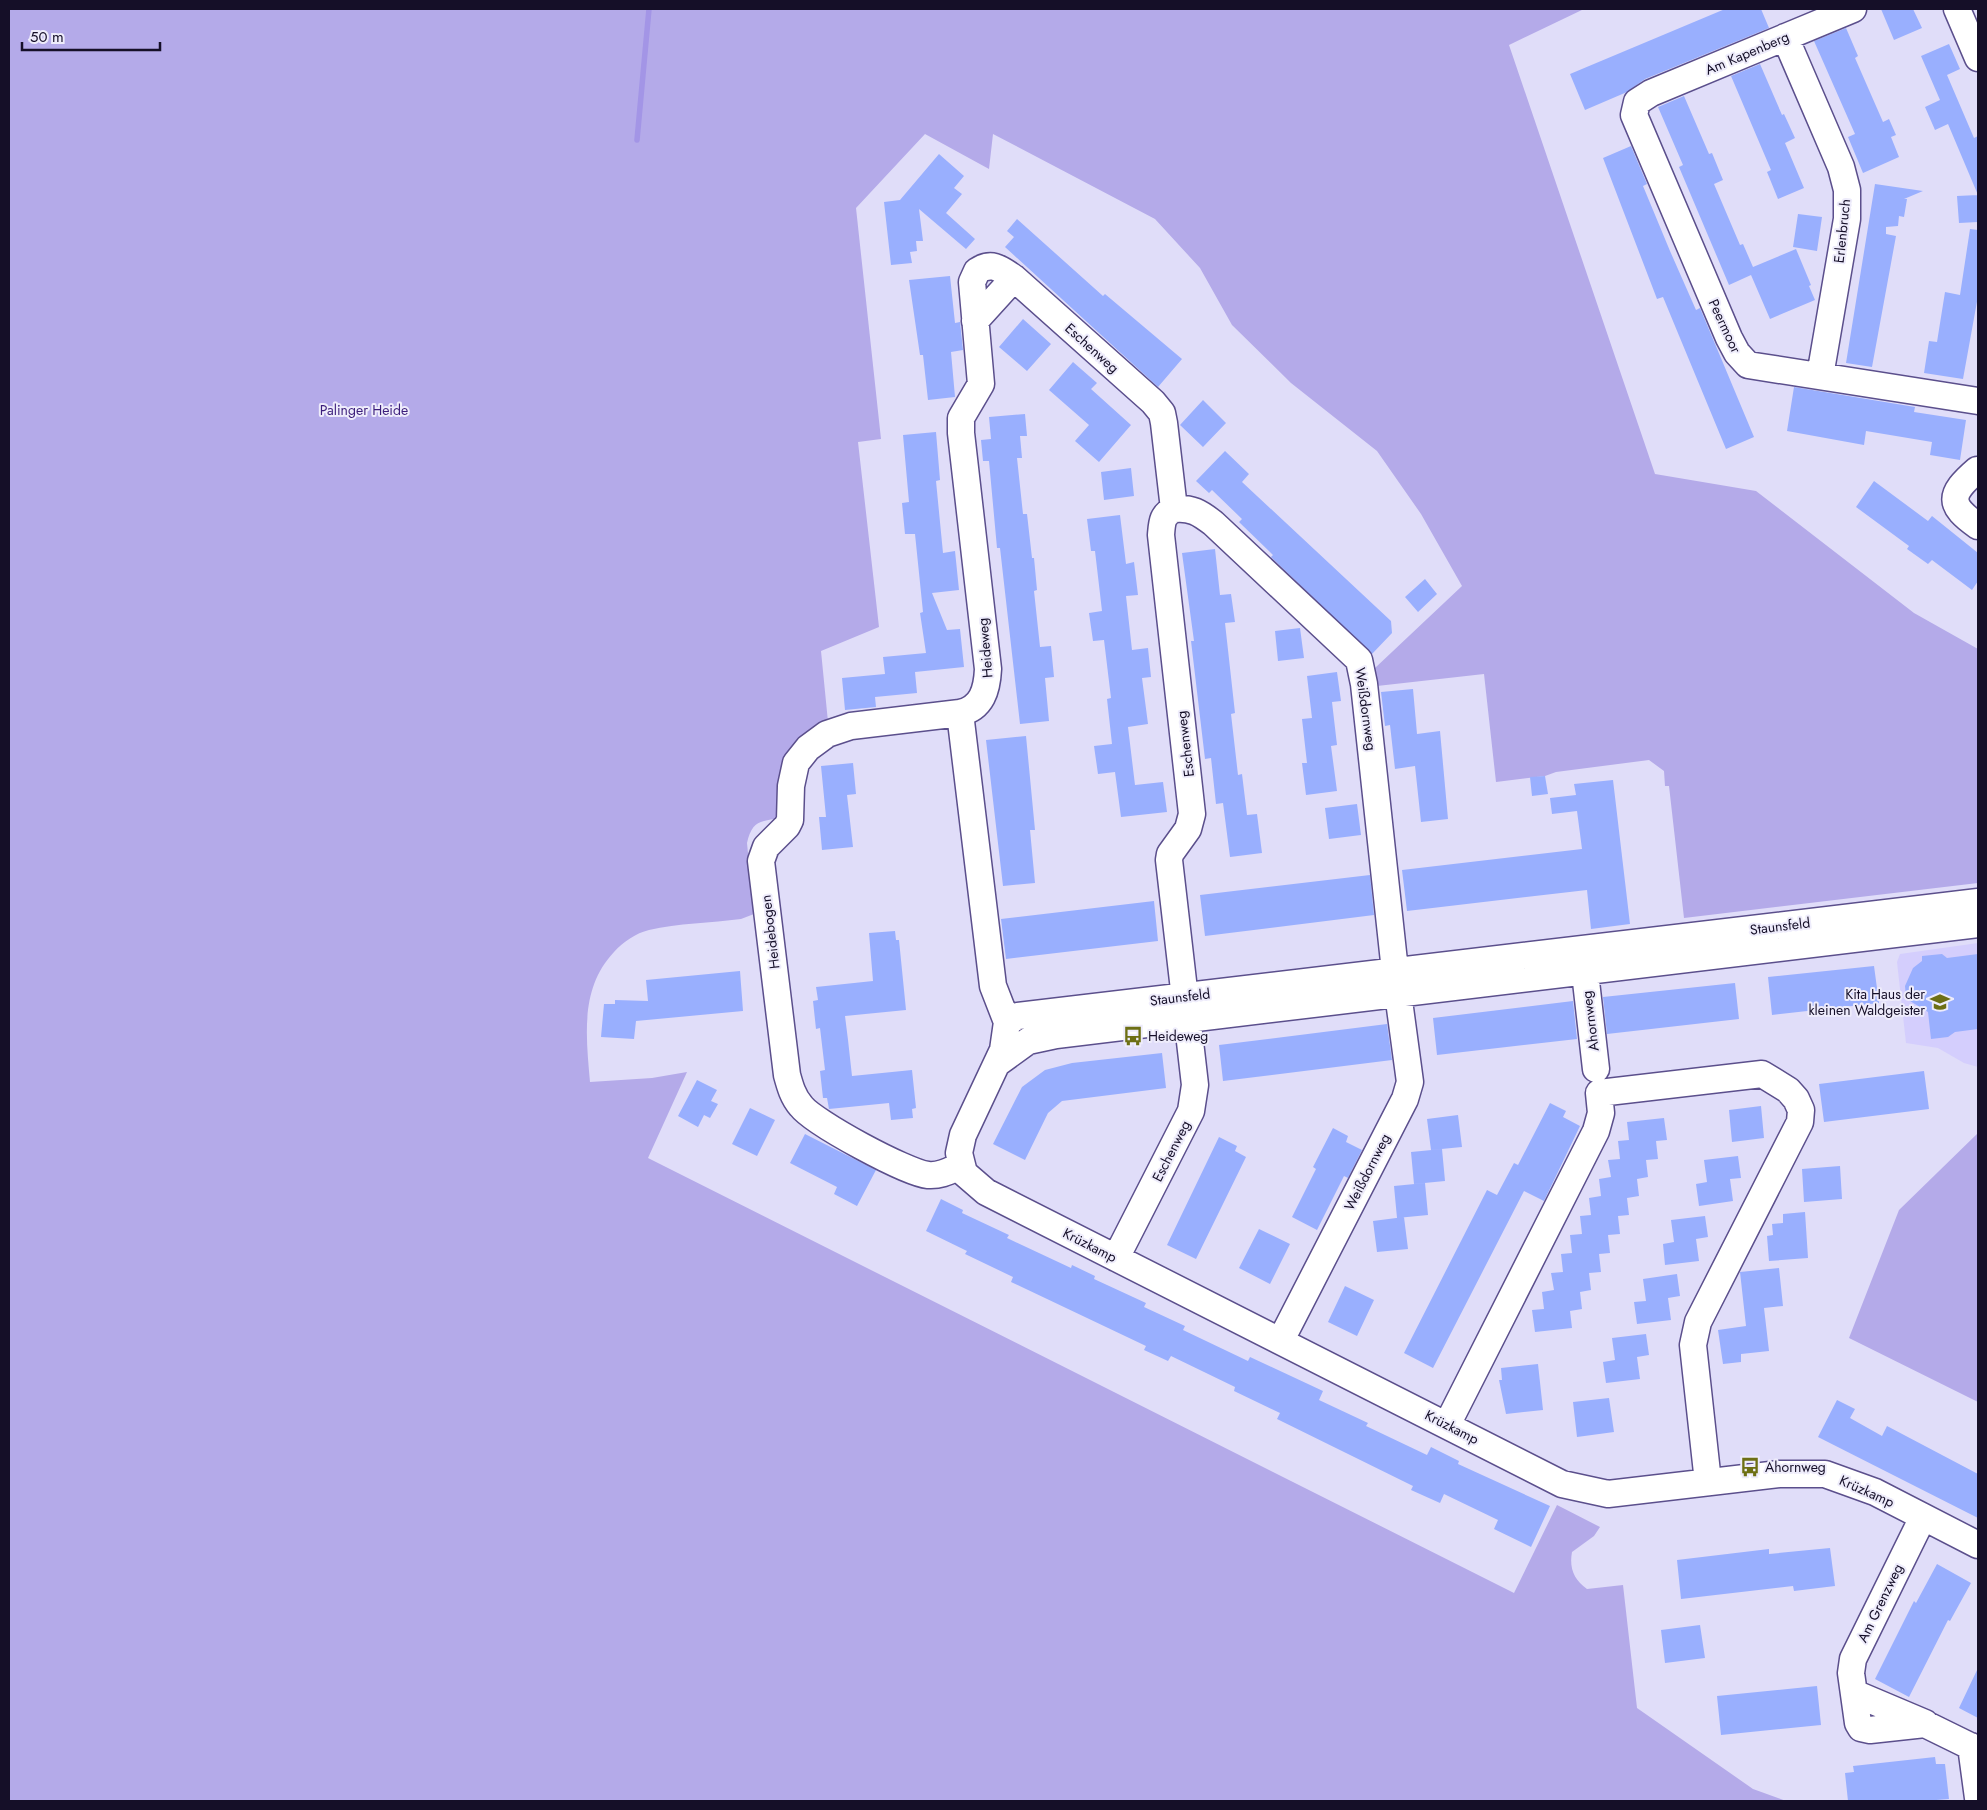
<svg xmlns="http://www.w3.org/2000/svg" width="1987" height="1810" viewBox="0 0 1987 1810" font-family="Jost,sans-serif">
<style>
.built{fill:#d4cefd}
.green{fill:#b4aae9}
.lines{fill:none;stroke-linecap:round;stroke-linejoin:round}
.stream{stroke:#a395e6;stroke-width:5.5}
.building{fill:#99affe}
.minor-casing{stroke:#5b4f8c;stroke-width:29}
.minor{stroke:#fff;stroke-width:26}
.labels{text-anchor:middle;dominant-baseline:central;stroke-width:4;stroke-linejoin:round;paint-order:stroke}
.street-label{font-size:14px;fill:#150f28;stroke:#eeecfb}
.park-label{font-size:14px;fill:#3c1e7b;stroke:#eeecfb}
.poi-label{font-size:14px;fill:#150f28;stroke:#eeecfb;text-anchor:start}
</style>
<rect width="100%" height="100%" fill="#e0ddf9"/>
<path class="built" d="M1978,943V1067L1964,1063L1938,1048L1906,1043L1897,962L1900,954Z"/>
<path class="green" d="M9,9H1584L1509,45L1655,474L1756,491L1914,613L1978,649V883L1684,918L1669,786H1665L1664,771L1649,760L1556,772L1545,776L1496,782L1484,674L1377,686L1375,668L1462,586L1421,514L1377,451L1291,383L1232,325L1200,268L1155,219L993,134L989,169L925,134L856,208L881,439L858,442L879,627L821,651L828,722C776,748 784,766 782,818C761,821 752,820 747,843L754,914L741,919C711,923 678,923 649,930C636,933 623,942 614,952C580,988 586,1036 590,1082L652,1078L687,1072L648,1158L1514,1593L1557,1505L1600,1527L1594,1536L1572,1552C1569,1568 1574,1580 1587,1589L1623,1585L1637,1708L1753,1789L1786,1801H9Z
M1978,1133V1402L1849,1338L1899,1210Z"/>
<g class="lines">
<path class="stream" d="M637,140L649,9"/>
</g>
<path class="building" d="M1725,9H1761L1769,28L1645,79L1627,92L1585,110L1570,74Z
M1881,9H1913L1922,28L1894,40Z
M1846,28L1858,56L1855,58L1883,122L1889,119L1896,135L1891,137L1899,157L1863,173L1848,137L1855,134L1814,41Z
M1949,44L1960,69L1947,75L1974,138L1978,136V222L1959,223L1957,196L1978,195L1948,124L1935,130L1925,107L1940,100L1921,56Z
M1760,64L1782,115L1784,114L1795,138L1785,143L1804,188L1778,199L1767,172L1771,170L1731,76Z
M1684,96L1709,154L1712,153L1723,180L1714,184L1740,245L1743,244L1753,267L1796,249L1811,285L1809,286L1815,300L1770,319L1751,275L1729,285L1679,167L1683,165L1658,107Z
M1631,146L1647,184L1643,186L1670,251L1696,310L1700,308L1754,437L1726,449L1663,297L1657,299L1603,158Z
M939,154L964,176L954,188L962,194L946,213L975,239L966,249L919,209L923,241H916L917,251L910,252L912,263L891,265L884,202L900,200Z
M1875,184L1923,191L1904,199H1907L1904,217L1899,216L1898,226L1886,227V234L1896,236L1872,367L1846,363Z
M1798,214L1822,217L1817,251L1793,247Z
M1017,219L1103,296L1105,294L1182,359L1158,387L1005,247L1014,237L1007,231Z
M1970,229L1978,230V296L1963,379L1924,373L1929,341L1937,342L1945,292L1960,295Z
M950,276L955,323L960,322L963,350L951,352L955,397L928,400L923,355H920L909,280Z
M1023,319L1051,344L1027,371L999,347Z
M1073,362L1097,383L1091,389L1131,425L1099,462L1075,441L1089,425L1049,390Z
M1794,387L1915,407L1914,412L1966,420L1960,460L1930,455L1932,442L1866,431L1864,445L1787,431Z
M1203,400L1226,423L1203,447L1180,425Z
M1025,414L1027,436H1020L1022,458H1017L1023,514H1027L1032,558H1034L1037,590L1034,591L1040,647L1051,646L1054,677L1045,678L1049,721L1020,724L1000,548H997L989,461H983L981,440L991,439L989,417Z
M936,432L940,480L936,481L943,553L955,551L959,590L932,593L947,630L960,629L964,667L915,672L917,693L875,697L876,707L845,710L842,678L885,674L883,657L926,653L920,613L923,612L915,534H905L902,503L909,502L903,435Z
M1225,451L1249,474L1242,482L1391,621L1392,633L1372,654L1271,557L1273,555L1239,522L1242,519L1212,490L1209,493L1196,481Z
M1131,468L1134,496L1104,500L1101,472Z
M1874,481L1928,521L1932,516L1978,553V581L1972,590L1932,560L1928,564L1907,549L1909,546L1856,507Z
M1120,515L1126,564L1134,562L1138,595L1126,596L1132,650L1148,648L1151,677L1142,678L1148,724L1128,727L1135,785L1163,782L1167,812L1121,817L1115,772L1098,774L1094,746L1112,744L1107,699L1111,698L1104,640L1093,641L1089,613L1102,611L1095,551H1091L1087,519Z
M1215,549L1220,595L1231,594L1235,622L1225,623L1235,713L1231,714L1238,775L1242,774L1247,815L1257,814L1262,853L1230,857L1223,803L1216,804L1211,758L1205,759L1191,641H1194L1182,553Z
M1425,579L1437,594L1418,612L1405,597Z
M1300,628L1304,658L1278,661L1275,631Z
M1337,672L1341,701L1332,702L1337,745L1331,746L1337,791L1306,795L1302,763H1307L1302,719L1312,718L1307,676Z
M1413,689L1417,734L1440,731L1448,819L1421,822L1415,766L1395,769L1390,725L1385,726L1381,692Z
M1026,736L1035,830H1030L1035,883L1003,886L986,740Z
M853,763L856,794L847,795L853,847L822,850L819,817H826L821,766Z
M1545,776L1548,794L1532,796L1530,777Z
M1613,780L1630,924L1591,929L1587,890L1407,911L1402,870L1582,849L1577,811L1552,814L1550,798L1576,795L1574,784Z
M1357,804L1361,835L1329,839L1325,808Z
M1370,875L1374,915L1205,936L1200,895Z
M1154,901L1158,941L1006,959L1001,919Z
M895,931L896,940H899L906,1010L845,1016L848,1040L852,1076L912,1070L916,1108L912,1109L913,1118L891,1120L889,1103L829,1109L827,1098H823L820,1071L825,1070L820,1028L816,1029L813,1001L818,1000L816,987L873,981L869,933Z
M1942,954L1947,958L1978,954V1029L1955,1032L1948,1037L1931,1039L1928,1012L1910,1001L1906,997L1905,986L1913,968L1922,961V956Z
M1874,966L1879,1003L1772,1015L1768,977Z
M740,971L743,1011L636,1021L634,1039L601,1037L604,1004H615V1000L648,1001L646,980Z
M1735,983L1739,1019L1607,1034L1603,997Z
M1573,1001L1577,1039L1437,1055L1433,1018Z
M1387,1024L1392,1060L1223,1081L1219,1045Z
M1162,1053L1166,1088L1062,1101L1048,1113L1025,1160L993,1144L1022,1087L1045,1070L1072,1063Z
M1924,1071L1929,1109L1824,1122L1819,1084Z
M697,1080L717,1090L711,1101L718,1104L710,1118L704,1115L698,1127L678,1116Z
M1550,1103L1566,1111L1563,1117L1580,1126L1544,1201L1524,1191L1433,1368L1404,1353L1487,1190L1497,1195L1514,1163L1518,1165Z
M1761,1106L1764,1138L1732,1142L1729,1110Z
M750,1108L775,1120L757,1156L732,1144Z
M1458,1115L1462,1147L1431,1150L1427,1119Z
M1664,1118L1667,1140L1656,1141L1658,1159L1646,1160L1648,1177L1637,1179L1639,1196L1627,1198L1629,1215L1618,1216L1620,1234L1608,1235L1610,1253L1599,1254L1601,1272L1589,1273L1591,1290L1580,1292L1582,1309L1570,1311L1572,1328L1535,1332L1532,1310L1544,1309L1542,1292L1554,1290L1551,1273L1563,1272L1561,1254L1572,1253L1570,1235L1582,1234L1580,1216L1591,1215L1589,1198L1601,1196L1599,1179L1611,1177L1608,1160L1620,1159L1618,1141L1629,1140L1627,1122Z
M1333,1128L1348,1136L1346,1142L1362,1150L1348,1178L1344,1176L1317,1230L1292,1217L1316,1169L1313,1167Z
M805,1134L876,1170L857,1206L834,1194L837,1187L790,1163Z
M1219,1137L1237,1146L1235,1151L1246,1157L1196,1259L1167,1245Z
M1442,1149L1445,1181L1414,1184L1411,1152Z
M1738,1156L1741,1178L1730,1179L1733,1201L1699,1206L1696,1184L1707,1182L1704,1160Z
M1840,1166L1842,1199L1804,1202L1802,1169Z
M1425,1183L1428,1215L1397,1218L1394,1186Z
M941,1199L963,1210L962,1213L1009,1235L1007,1238L1071,1268L1072,1265L1095,1276L1094,1279L1146,1303L1144,1307L1185,1326L1183,1330L1248,1361L1250,1357L1323,1391L1319,1400L1368,1423L1366,1426L1427,1455L1431,1447L1459,1461L1458,1464L1550,1506L1531,1547L1494,1529L1498,1520L1444,1494L1440,1503L1411,1490L1413,1486L1277,1419L1280,1413L1234,1391L1235,1387L1171,1356L1168,1361L1144,1350L1146,1346L1011,1282L1013,1277L965,1254L967,1251L926,1231Z
M1805,1212L1808,1258L1769,1261L1767,1236L1773,1235L1772,1224L1783,1223V1214Z
M1705,1216L1708,1237L1696,1239L1699,1261L1665,1265L1663,1244L1674,1242L1671,1220Z
M1404,1217L1408,1249L1377,1252L1373,1221Z
M1259,1229L1290,1244L1270,1284L1239,1268Z
M1779,1268L1783,1306L1764,1308L1769,1351L1741,1354V1362L1723,1364L1718,1330L1746,1326L1740,1272Z
M1677,1274L1680,1296L1668,1298L1671,1320L1637,1324L1634,1302L1646,1301L1643,1279Z
M1345,1286L1374,1300L1357,1336L1328,1322Z
M1646,1334L1649,1355L1637,1357L1640,1379L1606,1383L1603,1362L1615,1360L1612,1338Z
M1538,1364L1543,1410L1506,1414L1499,1380H1502L1501,1368Z
M1609,1398L1614,1432L1577,1437L1573,1402Z
M1837,1400L1855,1409L1850,1418L1882,1436L1887,1426L1978,1474V1518L1818,1437Z
M1830,1548L1835,1586L1794,1591L1793,1586L1681,1599L1677,1560L1769,1549V1554Z
M1937,1564L1971,1583L1950,1621L1948,1620L1909,1697L1875,1679L1914,1601L1916,1603Z
M1700,1625L1705,1658L1665,1663L1661,1630Z
M1978,1668V1718L1959,1708Z
M1817,1686L1821,1725L1721,1735L1717,1696Z
M1935,1757L1936,1764H1945L1949,1799L1924,1801H1848L1845,1773L1854,1772L1853,1766Z"/>
<g class="lines">
<defs>
<path id="minor" d="M1853,9L1651,93L1637,102L1634,115L1729,338L1737,353L1748,365L1978,401
M1957,9L1978,58
M1785,37L1841,167L1847,190V219L1820,376
M975,321L1014,278
M1977,470C1948,495 1948,505 1978,526
M1174,509C1191,507 1200,513 1213,523L1359,660L1364,684L1395,971L1410,1082L1405,1099L1281,1340
M960,713L851,726L827,734L808,748L796,763L791,786L790,820L787,826L766,847L761,861L787,1075C790,1086 793,1097 801,1106C814,1123 907,1173 928,1175C940,1176 949,1171 960,1166
M1978,902L1018,1016L1007,1022L1003,1050L963,1135L959,1153L964,1173L986,1192L1562,1484L1608,1494L1779,1474H1825L1875,1492L1978,1545
M1583,955L1596,1069
M1007,1022L993,986L960,713C982,708 987,690 988,669L961,433V418L981,384L972,282L977,271C992,261 1001,269 1014,278L1153,402L1162,413L1164,423L1174,509C1162,515 1162,522 1161,535L1192,814L1188,829L1170,854L1169,860L1195,1085L1191,1111L1116,1258
M999,1062L1028,1041L1056,1035L1978,924
M1447,1425L1596,1131L1601,1113L1599,1093L1762,1074L1788,1090L1796,1099L1801,1110L1800,1122L1698,1322L1693,1345L1708,1482
M1923,1517L1853,1659L1851,1673L1858,1723L1861,1728L1870,1730L1925,1724L1978,1750
M1854,1693L1925,1723
M1971,1746L1978,1798"/>
</defs>
<use href="#minor" class="minor-casing"/>
<use href="#minor" class="minor"/>
</g>
<defs>
<symbol id="school-bare" viewBox="-9 -9 18 18"><path d="M0-5L7-2L0 1L-7-2ZM-4 1L0 2.5L4 1V4Q0 6-4 4Z" fill="#6d6f14" stroke="#eeecfb" stroke-width="2.5" paint-order="stroke"/></symbol>
<symbol id="bus-bare" viewBox="-9 -9 18 18"><path d="M-5-6H5V4H4V6H2V4H-2V6H-4V4H-5ZM-3.5-4V0h7V-4ZM-3.5 1.2v1.5H-2V1.2ZM2 1.2v1.5H3.5V1.2Z" fill="#6d6f14" stroke="#eeecfb" stroke-width="2.5" paint-order="stroke"/></symbol>
</defs>
<g fill-rule="evenodd">
<use href="#school-bare" x="1926" y="988" width="28" height="28"/>
<use href="#bus-bare" x="1119" y="1022" width="28" height="28"/>
<use href="#bus-bare" x="1736" y="1453" width="28" height="28"/>
</g>
<g class="labels">
<g class="street-label">
<text transform="translate(1747 53) rotate(-23)">Am Kapenberg</text>
<text transform="translate(1842 231) rotate(-84)">Erlenbruch</text>
<text transform="translate(1725 326) rotate(65)">Peermoor</text>
<text transform="translate(1092 348) rotate(42)">Eschenweg</text>
<text transform="translate(985 648) rotate(-95)">Heideweg</text>
<text transform="translate(1366 709) rotate(82)">Weißdornweg</text>
<text transform="translate(1185 744) rotate(-97)">Eschenweg</text>
<text transform="translate(1780 926) rotate(-7)">Staunsfeld</text>
<text transform="translate(770 932) rotate(-97)">Heidebogen</text>
<text transform="translate(1180 997) rotate(-7)">Staunsfeld</text>
<text transform="translate(1590 1021) rotate(-97)">Ahornweg</text>
<text transform="translate(1171 1151) rotate(-63)">Eschenweg</text>
<text transform="translate(1367 1172) rotate(-63)">Weißdornweg</text>
<text transform="translate(1090 1245) rotate(27)">Krüzkamp</text>
<text transform="translate(1452 1427) rotate(27)">Krüzkamp</text>
<text transform="translate(1867 1491) rotate(24)">Krüzkamp</text>
<text transform="translate(1880 1603) rotate(-64)">Am Grenzweg</text>
</g>
<g class="park-label">
<text x="364" y="410">Palinger Heide</text>
</g>
<g class="poi-label">
<text x="1925" y="994" text-anchor="end">Kita Haus der<tspan x="1925" dy="16">kleinen Waldgeister</tspan></text>
<text x="1148" y="1036">Heideweg</text>
<text x="1765" y="1467">Ahornweg</text>
</g>
</g>
<rect width="1987" height="1810" fill="none" stroke="#150f28" stroke-width="20"/>
<path d="M22 42v8h138v-8" fill="none" stroke="#150f28" stroke-width="2.5"/>
<text x="30" y="42" font-size="15" fill="#150f28" stroke="#eeecfb" stroke-width="4" paint-order="stroke">50 m</text>
</svg>
